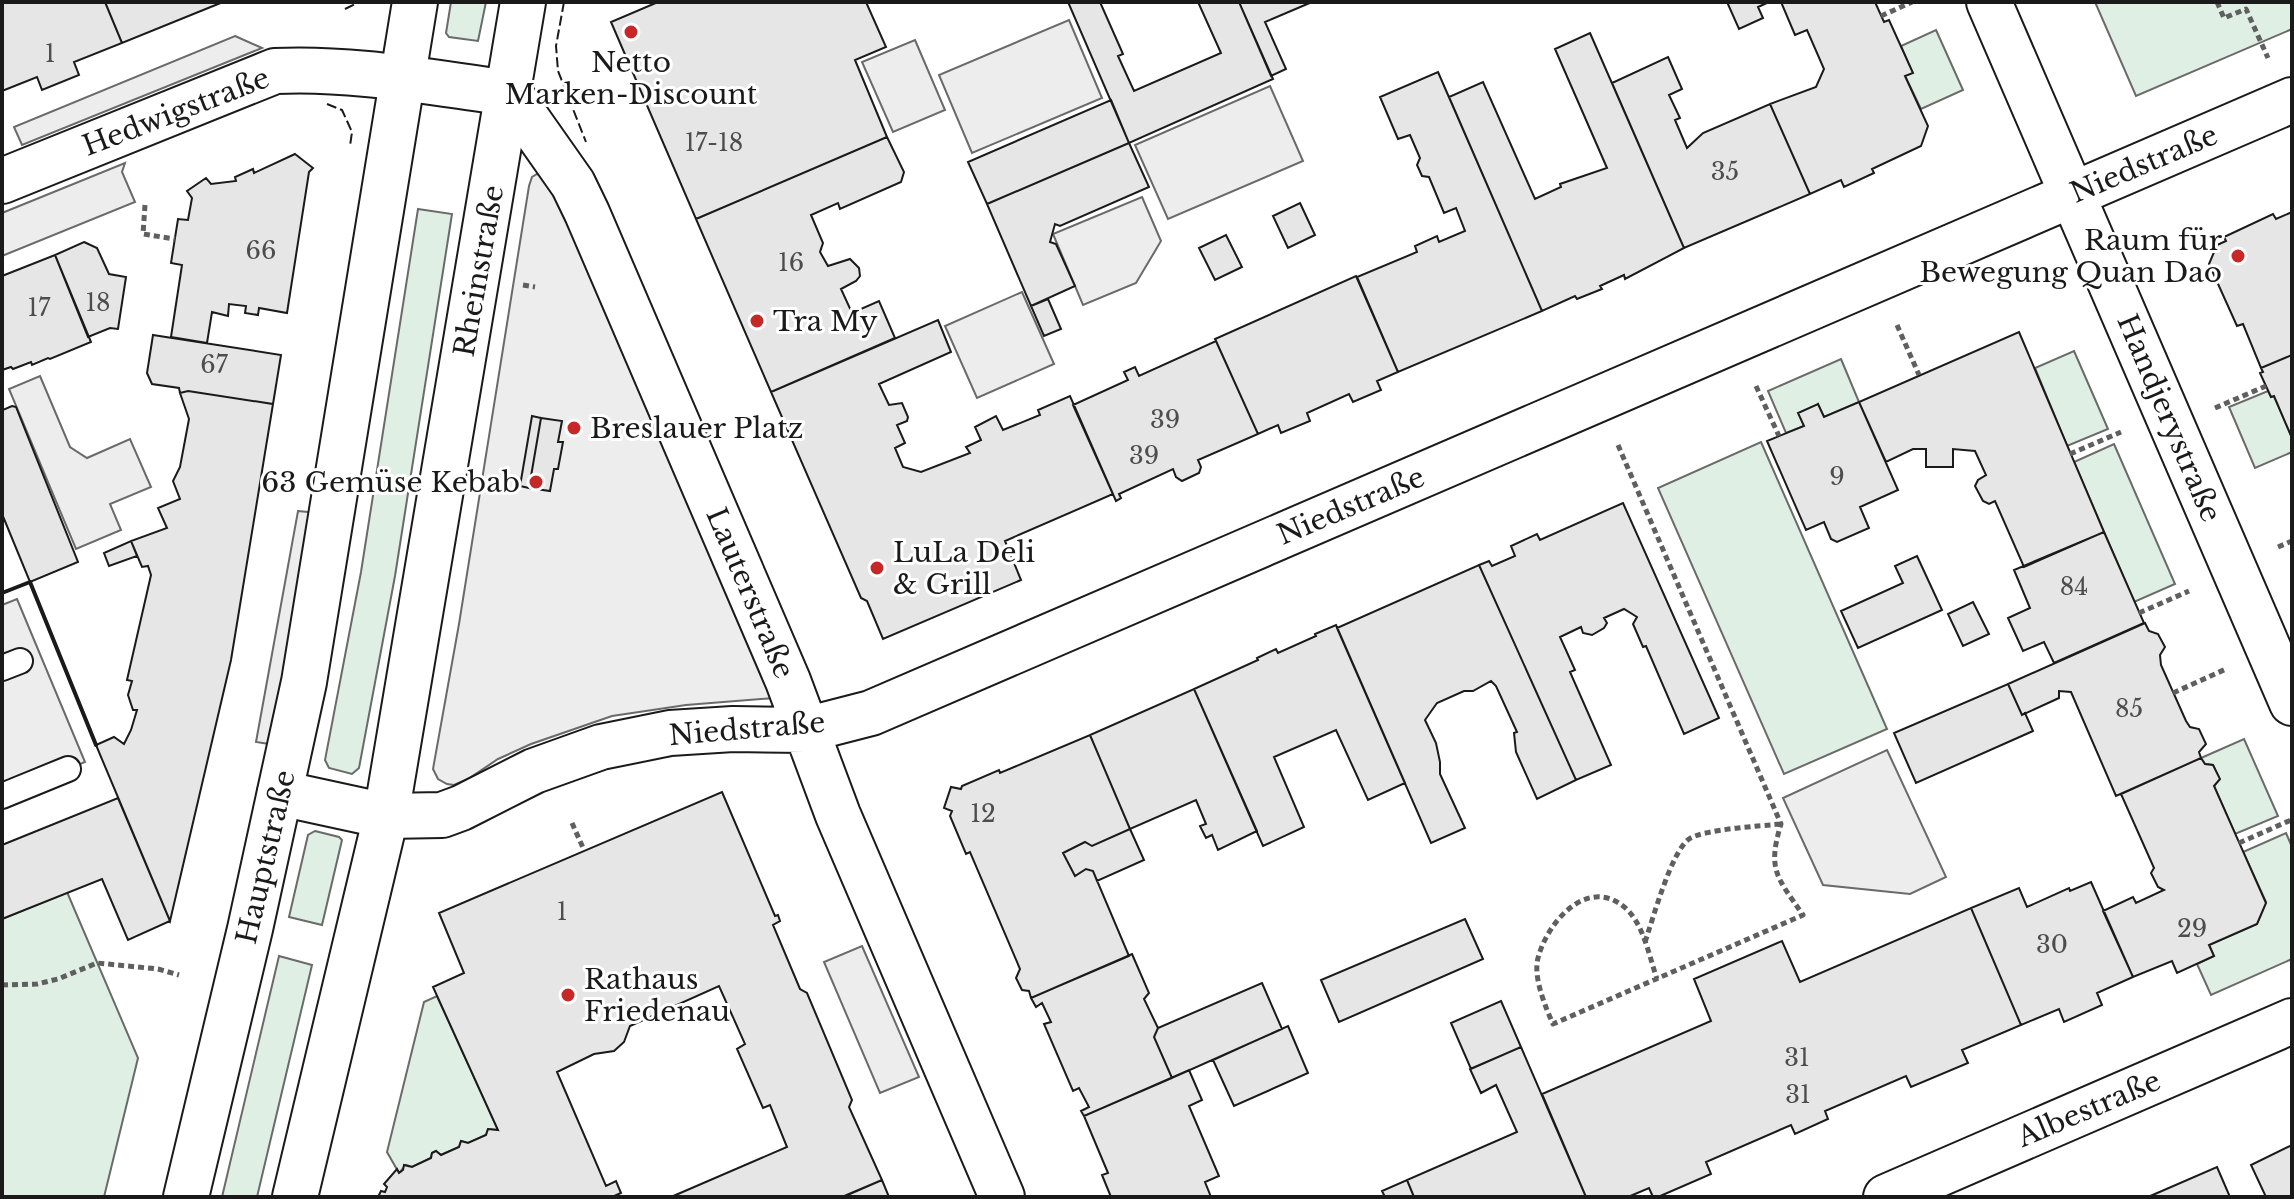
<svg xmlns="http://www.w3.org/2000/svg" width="2294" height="1199" viewBox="0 0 2294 1199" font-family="'Libre Baskerville',serif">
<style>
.green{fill:#e0efe3;stroke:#6a6a6a;stroke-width:2}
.parking{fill:#ededed;stroke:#6a6a6a;stroke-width:2}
.building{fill:#e6e6e6;stroke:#1a1a1a;stroke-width:2}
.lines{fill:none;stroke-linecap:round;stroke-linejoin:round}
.lane-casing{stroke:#1a1a1a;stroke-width:28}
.street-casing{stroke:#1a1a1a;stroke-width:48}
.secondary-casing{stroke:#1a1a1a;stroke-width:48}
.path{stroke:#5f5f5f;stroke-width:5;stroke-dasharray:6 4;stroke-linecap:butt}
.lane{stroke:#fff;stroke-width:24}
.street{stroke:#fff;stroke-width:44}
.secondary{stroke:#fff;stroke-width:44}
.fence{stroke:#1a1a1a;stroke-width:2;stroke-dasharray:10 4;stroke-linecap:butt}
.wall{stroke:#1a1a1a;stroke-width:4}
.poi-dot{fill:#c62828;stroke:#fff;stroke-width:3}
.labels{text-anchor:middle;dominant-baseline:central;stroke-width:6;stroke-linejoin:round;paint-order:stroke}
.number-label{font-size:24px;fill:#4d4d4d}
.poi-label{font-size:28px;fill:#1a1a1a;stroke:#fff;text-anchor:start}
.street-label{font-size:28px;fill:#1a1a1a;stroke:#fff}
</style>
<rect width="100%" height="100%" fill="#fff"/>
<path class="green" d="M451,2H486L478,41L449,37L446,33Z
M2095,2H2292V29L2136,96Z
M1936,30L1963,90L1921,109L1905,76L1912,72L1901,46Z
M418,209L452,214L395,576L359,768L352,774L329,768L325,760L361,572Z
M2074,351L2108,429L2067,446L2035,368Z
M1841,359L1859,402L1824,417L1818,404L1804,426L1786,433L1768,391Z
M2268,391L2271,397L2274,396L2292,438V452L2255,468L2229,407Z
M1761,442L1887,729L1784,774L1658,488Z
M2114,444L2175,584L2134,602L2074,462Z
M2244,739L2278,816L2235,834L2214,786L2219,779L2213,765L2205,764L2201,758Z
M315,831L339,837L342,840L322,925L289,917L308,835Z
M2286,833L2292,847V959L2211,995L2197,964L2214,956L2209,945L2257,924L2266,902L2243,852Z
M67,892L138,1058L104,1197H2V919Z
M279,956L312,965L257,1197H222Z
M437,996L498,1130L488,1129L486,1135L468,1143L461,1141L459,1147L441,1155L436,1151L432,1153L431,1158L412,1167L406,1165L399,1173L387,1152L424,1002Z"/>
<path class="parking" d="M1069,20L1102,98L972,153L939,75Z
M235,36L262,48L22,145L14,127Z
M915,40L945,110L893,132L862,62Z
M1270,86L1303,161L1168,219L1135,145Z
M125,163L122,172L135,202L2,256V213Z
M537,174L548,177L773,698L686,705L612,716L531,744L498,759L468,779L454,785L447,784L438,779L433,769L459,624L529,186L532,177Z
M1142,197L1161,241L1136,283L1083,305L1053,234Z
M1022,292L1054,364L977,398L945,326Z
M40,376L70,447L87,458L130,439L151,487L110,504L121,530L76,549L9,389Z
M298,511L318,513L276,745L256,742Z
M17,599L85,762L2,796V605Z
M1887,750L1946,877L1910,894L1823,885L1783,798Z
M862,946L919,1077L880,1093L824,962Z"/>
<path class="building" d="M2,2H105L122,43L74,62L79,75L42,90L37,77L2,91Z
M105,2H223L122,43Z
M658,2H866L886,47L855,60L887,137L696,219L611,22Z
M1068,2H1100L1123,54L1118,56L1134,91L1221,53L1198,2H1239L1273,79L1129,143Z
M1239,2H1312L1265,22L1286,69L1271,76Z
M1727,2H1769L1758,7L1763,18L1739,29Z
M1781,2H1875L1884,22L1889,20L1913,73L1905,76L1928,126L1921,146L1872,169L1874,173L1844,187L1841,180L1810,194L1770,104L1816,87L1824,69L1807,30L1795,35Z
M1590,33L1684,248L1625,279L1624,275L1600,286L1602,289L1577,299L1575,296L1542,311L1449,97L1483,82L1535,199L1561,187L1560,184L1607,168L1555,49Z
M1668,57L1682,89L1669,95L1680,118L1675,120L1687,148L1703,133L1770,104L1810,194L1684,248L1612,83Z
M1438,72L1542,311L1398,372L1357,277L1417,252L1415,246L1437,236L1439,242L1465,231L1456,208L1444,213L1429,177L1422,176L1417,165L1420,158L1410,135L1398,139L1380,97Z
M1111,100L1129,143L987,204L968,162Z
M887,137L904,172L901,182L840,209L838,203L811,215L823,243L820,252L828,266L850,259L859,268L860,276L856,281L841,289L852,313L879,301L895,338L771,392L696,219Z
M1129,143L1149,187L1060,226L1055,224L1050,242L1056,244L1075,286L1031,306L987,204Z
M295,154L313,168L309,172L287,313L259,308L258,315L245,313L246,306L229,304L228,316L212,312L207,343L171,337L182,265L171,263L178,219L188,220L192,198L187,191L206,178L211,184L236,181L235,177L253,169L254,173Z
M1300,203L1315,235L1288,248L1273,216Z
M2292,212V355L2261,368L2243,324L2237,326L2209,264L2217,245L2226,241L2224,237L2273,214L2276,219Z
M1226,235L1242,267L1215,280L1199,248Z
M84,242L97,248L109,274L126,277L118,329L110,328L88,337L55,255Z
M55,255L91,342L50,359L48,358L32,365L31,362L13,369L11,367L2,370V276Z
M1356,276L1398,372L1377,381L1381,390L1353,402L1349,394L1307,413L1310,421L1281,433L1278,425L1258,434L1215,339Z
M1048,299L1061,329L1044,336L1031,306Z
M938,320L951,352L879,384L889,405L902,403L908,417L907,421L897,425L905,443L895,448L903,467L921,472L970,453L966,447L981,440L975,427L996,416L1003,430L1040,415L1038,410L1070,396L1113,494L1005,541L1021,580L883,639L867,601L861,598L771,392Z
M2019,332L2104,532L2024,567L1995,501L1989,504L1983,501L1975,486L1978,480L1986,475L1975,451L1953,449V467H1926V449H1913L1886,462L1859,402Z
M153,335L281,355L273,404L188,391L180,393L179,388L152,384L147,373Z
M1216,341L1258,434L1198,460L1201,467L1199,473L1182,481L1176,477L1173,469L1119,494L1121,498L1116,501L1073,405L1128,380L1124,372L1135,367L1139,376Z
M2292,355V438L2274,396L2271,397L2260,373L2263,372L2261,368Z
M188,391L273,404L231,660L170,921L96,745L114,737L124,744L131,730L137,710H133L128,695L132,681L127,680L151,575L148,566L142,567L131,541L167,528L158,508L180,499L173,481L180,467L189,419L180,393Z
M1859,402L1898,490L1860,507L1869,528L1837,542L1831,539L1824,522L1806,530L1767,441L1804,426L1798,413L1818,404L1824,417Z
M12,406L16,407L78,562L30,582L2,514V407L3,410Z
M532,416L541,418L529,488L520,486Z
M541,418L562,421L558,442H563L558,469H554L550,491L529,488Z
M1623,503L1719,718L1684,734L1646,646L1643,647L1633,624L1637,617L1624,609L1604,618L1607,623L1604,628L1592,635L1583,633L1581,627L1560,637L1575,670L1570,672L1611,765L1576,780L1479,565L1489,561L1492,566L1515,556L1511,546L1537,534L1540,540Z
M2104,532L2144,623L2054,663L2044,642L2023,651L2008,618L2030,608L2014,570Z
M131,541L137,556L109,566L104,553Z
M1917,556L1942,610L1858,648L1841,611L1903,583L1895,566Z
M1479,565L1576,780L1537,799L1516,752L1514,733L1517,732L1496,686L1491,681L1473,691H1464L1437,703L1425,720L1436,743L1440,762V774L1465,828L1431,843L1337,628Z
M1973,602L1989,634L1963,646L1948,614Z
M2145,623L2149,631L2158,634L2165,647L2160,655L2161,665L2186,721L2190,727L2199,729L2206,744L2199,752L2201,758L2116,796L2071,692L2059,691V698L2022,715L2008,684Z
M1336,625L1405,783L1368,800L1336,730L1274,757L1304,827L1263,846L1194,689L1258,660L1257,658L1276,649L1278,653L1316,636L1315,634Z
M2008,684L2022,715L2025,713L2033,731L1916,783L1894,733Z
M1194,689L1257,831L1218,850L1212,835L1206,838L1200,826L1206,824L1196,800L1130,829L1090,735Z
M1090,735L1130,829L1092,846L1085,842L1063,853L1075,876L1086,869L1093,871L1129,956L1031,998L1029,991L1022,990L1016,978L1020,969L970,852L966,854L950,816L952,811L944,808L951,787L961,789L962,786L999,770L1000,773Z
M2201,758L2205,764L2213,765L2220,779L2214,786L2266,903L2257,924L2209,945L2214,956L2177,973L2172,961L2133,977L2103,911L2133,897L2136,903L2164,890L2158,887L2151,873L2154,868L2121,794Z
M722,792L775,916L778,915L780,921L773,925L800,989L807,993L852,1100L849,1107L882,1180L842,1197H671L787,1147L770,1105L763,1108L737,1049L745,1044L719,986L630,1026L624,1042L614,1051L594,1054L557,1072L606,1186L616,1181L621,1193L612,1197H378L381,1191L385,1192L387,1187L384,1184L397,1169L399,1173L403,1170L404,1165L412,1167L431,1158L432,1153L436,1151L441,1155L459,1147L461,1141L468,1143L486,1135L488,1129L498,1130L433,987L464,973L439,913Z
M118,798L170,921L128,940L102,879L2,919V845Z
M1130,829L1144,860L1097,881L1093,871L1086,869L1075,876L1063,853L1085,842L1092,846Z
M2091,882L2133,977L2097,993L2102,1005L2064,1022L2059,1009L2021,1025L1971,908L2019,888L2027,907L2069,888L2070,891Z
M1971,908L2021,1025L1962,1050L1968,1063L1911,1087L1906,1076L1825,1111L1828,1119L1795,1134L1791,1125L1706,1162L1711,1174L1658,1197H1653L1649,1188L1628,1197H1586L1542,1094L1711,1021L1694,979L1782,941L1800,982Z
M1465,919L1483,959L1339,1022L1321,980Z
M1132,954L1149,993L1144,999L1158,1028L1154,1037L1172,1078L1084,1116L1081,1111L1089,1107L1079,1088L1073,1091L1044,1024L1051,1022L1042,1003L1036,1007L1031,998Z
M1262,983L1282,1029L1172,1078L1154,1037L1158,1028Z
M1501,1001L1521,1047L1471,1069L1451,1023Z
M1288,1026L1308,1073L1234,1106L1213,1060Z
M1521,1047L1586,1197H1414L1407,1180L1517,1132L1496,1085L1481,1093L1470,1069Z
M1189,1070L1202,1100L1189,1106L1219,1176L1205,1182L1211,1197H1111L1102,1175L1108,1173L1084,1116Z
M2292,1145V1197H2266L2251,1165Z
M2217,1167L2230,1197H2148Z
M882,1180L889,1197H842H843Z
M1407,1180L1414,1197H1385L1382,1191Z"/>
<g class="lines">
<defs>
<path id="lane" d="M2,668L20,661
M2,796L68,769"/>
<path id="street" d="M1989,2L2292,703
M2,181L275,71C351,67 433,83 509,93L573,184L587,213L788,681L838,815L1002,1197
M280,793L386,816L442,815L461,808L534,771L601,747L670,733L733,729L805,730L871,713L2292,100
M1886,1197L2292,1021"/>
<path id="secondary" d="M186,1197L250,929L304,682L415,2
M295,1197L386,816L523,2"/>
</defs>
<use href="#lane" class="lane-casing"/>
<use href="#street" class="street-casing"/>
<use href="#secondary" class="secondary-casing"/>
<path class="path" d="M2217,2L2224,18L2246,9L2268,58
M1881,16L1912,2
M145,205L143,234L175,239
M523,285L535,287
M1897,325L1919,375
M1756,386L1779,436
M2215,408L2266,386
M1618,445L1781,824C1767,870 1777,877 1803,915L1553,1024C1545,1006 1533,977 1538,958C1547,923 1586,877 1623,906C1643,921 1649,956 1657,979
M2070,454L2121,432
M2278,547L2292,541
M2139,613L2189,591
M2173,693L2226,669
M572,823L584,850
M2239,843L2291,820
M1645,942C1653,919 1671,852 1689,839C1704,829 1761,826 1781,824
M2,985L37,984L58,979L97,963L158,969L179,975"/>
<use href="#lane" class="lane"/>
<use href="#street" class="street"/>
<use href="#secondary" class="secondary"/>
<path class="fence" d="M564,2L556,46L558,71L586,142
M345,9L359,2
M327,104L342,110L352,132L350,146"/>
<path class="wall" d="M2,593L30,582L96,745"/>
</g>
<g class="poi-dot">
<circle cx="631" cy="32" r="8"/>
<circle cx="2238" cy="256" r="8"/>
<circle cx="757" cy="321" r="8"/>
<circle cx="574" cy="428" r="8"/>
<circle cx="536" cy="482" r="8"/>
<circle cx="877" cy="568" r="8"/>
<circle cx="568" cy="995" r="8"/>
</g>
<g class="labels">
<g class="number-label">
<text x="50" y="53">1</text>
<text x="714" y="142">17-18</text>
<text x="1725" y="171">35</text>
<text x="261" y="250">66</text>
<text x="791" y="262">16</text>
<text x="98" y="302">18</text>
<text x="39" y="307">17</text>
<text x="214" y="364">67</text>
<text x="1165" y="419">39</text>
<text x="1144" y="455">39</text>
<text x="1837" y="476">9</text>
<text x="2074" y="586">84</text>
<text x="2129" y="708">85</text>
<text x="983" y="813">12</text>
<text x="562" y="911">1</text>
<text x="2192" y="928">29</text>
<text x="2052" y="944">30</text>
<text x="1797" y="1057">31</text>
<text x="1798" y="1094">31</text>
</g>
<g class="poi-label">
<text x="631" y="62" text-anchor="middle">Netto<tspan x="631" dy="32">Marken-Discount</tspan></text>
<text x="2222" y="240" text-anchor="end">Raum für<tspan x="2222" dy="32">Bewegung Quan Dao</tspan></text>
<text x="773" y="321">Tra My</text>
<text x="590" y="428">Breslauer Platz</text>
<text x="520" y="482" text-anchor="end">63 Gemüse Kebab</text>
<text x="893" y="552">LuLa Deli<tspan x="893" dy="32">&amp; Grill</tspan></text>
<text x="584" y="979">Rathaus<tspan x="584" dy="32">Friedenau</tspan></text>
</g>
<g class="street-label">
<text transform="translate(176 112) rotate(-21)">Hedwigstraße</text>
<text transform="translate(2144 164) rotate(-23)">Niedstraße</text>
<text transform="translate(479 271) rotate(-80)">Rheinstraße</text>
<text transform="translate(2169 418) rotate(67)">Handjerystraße</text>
<text transform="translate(1351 506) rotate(-23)">Niedstraße</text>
<text transform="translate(750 593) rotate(67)">Lauterstraße</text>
<text transform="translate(747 729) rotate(-5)">Niedstraße</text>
<text transform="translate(266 857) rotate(-77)">Hauptstraße</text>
<text transform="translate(2089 1109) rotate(-23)">Albestraße</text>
</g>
</g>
<rect width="2294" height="1199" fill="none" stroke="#1a1a1a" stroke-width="8"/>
</svg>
